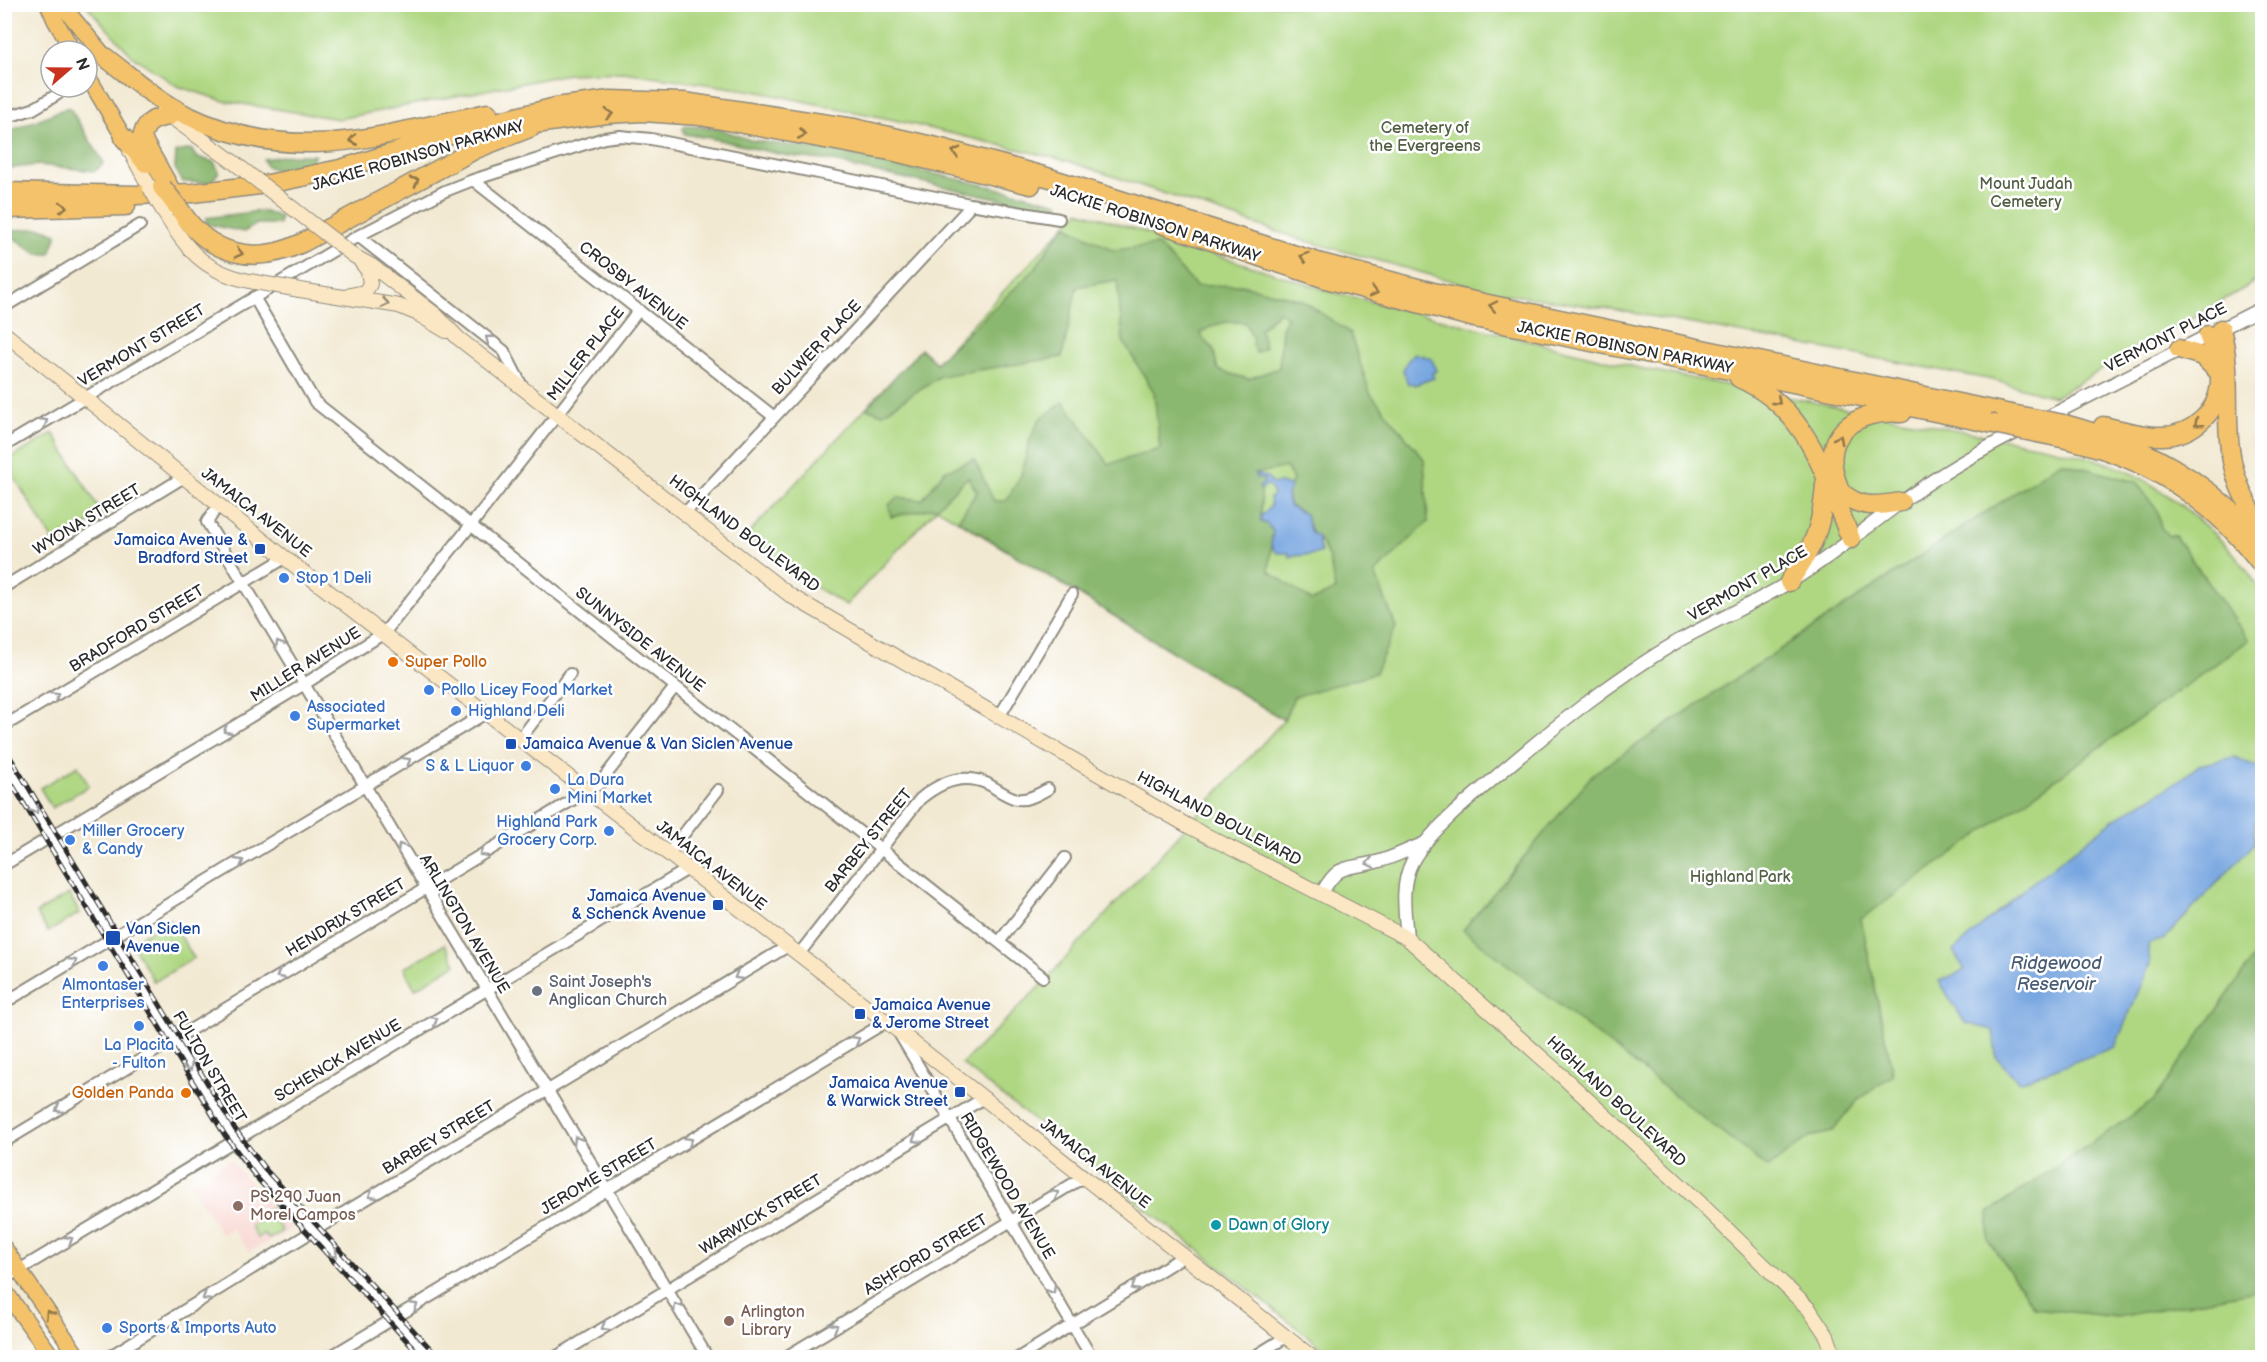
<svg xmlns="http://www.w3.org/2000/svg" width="2267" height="1362" viewBox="0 0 2267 1362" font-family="'Balsamiq Sans',sans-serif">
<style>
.built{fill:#f7d0ca}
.green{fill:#afd782;stroke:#6d8156;stroke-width:1.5}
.forest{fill:#8bb870;stroke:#5b724e;stroke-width:1.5;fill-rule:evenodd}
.water{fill:#77a6e0;stroke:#516886;stroke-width:1.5}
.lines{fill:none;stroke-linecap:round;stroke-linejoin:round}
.minor-casing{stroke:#8e8a7e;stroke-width:14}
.tertiary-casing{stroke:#8e8a7e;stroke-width:15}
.secondary-casing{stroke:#8e8a7e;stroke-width:16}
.primary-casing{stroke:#8e8a7e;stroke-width:18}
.motorway-casing{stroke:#8e8a7e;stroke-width:21}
.minor{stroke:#fff;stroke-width:10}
.tertiary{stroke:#fff;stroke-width:12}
.secondary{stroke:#fbe7c3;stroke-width:14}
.primary{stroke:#f4c26a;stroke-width:15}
.motorway{stroke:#f4c26a;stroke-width:18}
.rail-casing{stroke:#2b2b2b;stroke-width:5}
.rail{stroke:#fff;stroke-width:3;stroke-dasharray:9;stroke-linecap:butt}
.secondary-bridge-casing{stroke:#8e8a7e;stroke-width:16;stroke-linecap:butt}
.motorway-bridge-casing{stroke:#8e8a7e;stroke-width:21;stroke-linecap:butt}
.secondary-bridge{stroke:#fbe7c3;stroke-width:14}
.motorway-bridge{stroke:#f4c26a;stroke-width:18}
.oneway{stroke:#90764a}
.oneway2{stroke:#938977}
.oneway3{stroke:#a0a0a0}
.transit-dot{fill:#1a4fb4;stroke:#fff;stroke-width:2}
.shop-dot{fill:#3f7fe0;stroke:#fff;stroke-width:2}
.food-dot{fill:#e8710a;stroke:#fff;stroke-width:2}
.worship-dot{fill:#6b7280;stroke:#fff;stroke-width:2}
.education-dot{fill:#8d6e63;stroke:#fff;stroke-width:2}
.culture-dot{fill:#0f9aa8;stroke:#fff;stroke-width:2}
.labels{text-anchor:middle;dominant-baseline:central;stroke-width:5;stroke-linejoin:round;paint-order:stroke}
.park-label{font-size:16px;fill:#535f45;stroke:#fff}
.street-label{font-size:16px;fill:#2b2b2b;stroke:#fff}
.transit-label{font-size:16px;fill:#164399;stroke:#fff;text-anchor:end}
.shop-label{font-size:16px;fill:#366cbe;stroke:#fff;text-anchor:start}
.food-label{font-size:16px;fill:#c56008;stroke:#fff;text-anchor:start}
.worship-label{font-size:16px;fill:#5b616d;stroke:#fff;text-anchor:start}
.education-label{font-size:16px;fill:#785e54;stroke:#fff;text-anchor:start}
.culture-label{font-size:16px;fill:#0d838f;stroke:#fff;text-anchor:start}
.water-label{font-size:18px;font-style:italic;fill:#495c73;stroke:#fff}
</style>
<rect width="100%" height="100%" fill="#fff"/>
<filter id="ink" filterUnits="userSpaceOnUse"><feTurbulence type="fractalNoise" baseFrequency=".0167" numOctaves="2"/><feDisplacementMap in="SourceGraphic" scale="12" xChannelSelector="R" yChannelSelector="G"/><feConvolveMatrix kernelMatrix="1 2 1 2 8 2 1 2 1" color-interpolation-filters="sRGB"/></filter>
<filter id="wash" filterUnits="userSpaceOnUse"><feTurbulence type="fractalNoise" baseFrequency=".008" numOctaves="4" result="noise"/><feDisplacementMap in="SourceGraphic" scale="24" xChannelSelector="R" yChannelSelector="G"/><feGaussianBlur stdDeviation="1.35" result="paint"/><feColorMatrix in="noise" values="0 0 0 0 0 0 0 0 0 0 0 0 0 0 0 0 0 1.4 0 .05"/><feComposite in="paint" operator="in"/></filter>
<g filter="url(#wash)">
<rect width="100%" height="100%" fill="#f2e9d2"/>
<path class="built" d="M230,1160L292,1229L249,1252L232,1228L221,1234L190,1183Z"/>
<path class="green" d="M86,5H2262V278L2054,397L1993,380L1617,310L1493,292L1299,239L1068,161L890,119L754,91L624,72L568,74L339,119L224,101L177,86L131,55Z
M1079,211L1332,292L1639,368L2046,447C2071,453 2098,458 2122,469C2162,486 2205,523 2235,555C2245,566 2253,580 2262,592V1357H1334L962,1064L1042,984L1284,720L937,508L846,605L801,579L747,535L921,349L936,363Z
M53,433L103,515L55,544L5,462Z
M78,766L89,786L52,808L40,788Z
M69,894L80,913L48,932L36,913Z
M170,919L194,958L154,982L131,942Z
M445,944L456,964L415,989L404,968Z
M271,1207L282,1218L277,1223L282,1231L269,1239L263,1234L257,1238L250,1225L257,1222Z"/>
<path class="forest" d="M69,107L104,163L95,171L39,165L5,169V133Z
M686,126L720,129L750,140L839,152L1019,193L1058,203L1062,208L1057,211L855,168C837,159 817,160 797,157C759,152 722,138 684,134L683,128Z
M191,149L196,157L214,162L219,172L210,183L183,182L175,168L176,152Z
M289,155H315L309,165L282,172L266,166L263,159Z
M261,211L280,216L279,224H257L244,232L207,224L206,218Z
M1065,225L1113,250L1158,245L1196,286L1242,285L1302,300L1350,333L1370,393L1424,459L1428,522L1375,573L1396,627L1375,673L1294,697L1284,720L958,520L977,492L968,477L937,507L891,517L889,505L898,497L922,500L944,471L974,459L994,501H1006L1021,475L1030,439L1040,419L1064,402L1109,464L1160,449L1154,392L1123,341L1117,280L1077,287L1062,357L940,376L882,414L866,408L921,349L936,363L1034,270ZM1279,311L1287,318L1282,328L1279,368L1248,379L1218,370L1213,348L1203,339L1201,333C1214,323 1230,320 1246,323L1253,339L1252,344L1256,353L1265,347L1260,330ZM1286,467L1293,479L1287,495L1290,506L1305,514L1311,533C1329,543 1332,572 1335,590L1312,601L1269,571L1273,531L1267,524L1261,522V490L1259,488L1264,482V479L1256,478L1255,474Z
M41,228L57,234L50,254H37L11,236L5,242V231Z
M2061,462L2136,482L2157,510L2161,527L2168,536H2175L2249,640L1861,919L1893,1075L1857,1101L1832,1132L1809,1137L1768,1168L1463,930L1593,774Z
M2262,946V1290L2117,1317L2035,1308L1988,1240V1213L2153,1101Z"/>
<path class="water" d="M1415,353L1419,356L1422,355L1432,359L1436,371L1432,373L1434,378L1414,385L1413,383L1408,384L1403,370L1408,360Z
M1255,474L1267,477L1273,484L1281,483L1291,487L1287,495L1289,506L1305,514L1311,533L1317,536L1321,552C1312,557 1300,554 1289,557V553H1277L1271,546L1273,531L1267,524L1261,522V516L1271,506L1270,499L1273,494L1271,488L1267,484L1261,490L1259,488L1264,482V479L1256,478Z
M2234,757L2262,769V813L2255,823L2254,844L2165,938L2148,944L2150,964L2115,1047L2019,1082L1996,1057L1993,1030L1965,1023L1939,981L1965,970L1953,951L2028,886L2116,818L2179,781L2199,765Z"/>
</g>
<g filter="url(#ink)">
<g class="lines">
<defs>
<path id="minor" d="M4,118L33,109L58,94
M473,180L773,416
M358,236L504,351L522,386
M254,297L315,402L1043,977
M4,307L140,225
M4,446L358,236L445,191L473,180L604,138L620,136L651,139L970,204L1059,219
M219,505L207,522L708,1358
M685,513L967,210L970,204
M4,587L184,477
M999,717L1072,594
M4,726L285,558
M520,739L570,674
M668,854L718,790
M4,865L303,685L384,633L471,525L639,310
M999,942L1065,858
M799,954L920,799C939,783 963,772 988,784C997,789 1007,797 1017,799C1027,801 1039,794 1048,789
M4,1003L486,713
M900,1035L1092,1358
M4,1142L599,784L675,687
M4,1279L688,869
M107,1358L305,1236L788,946
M328,1358L886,1022
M554,1358L984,1098
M784,1358L1084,1177
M1018,1358L1184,1256
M1252,1358L1286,1337"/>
<path id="tertiary" d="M2042,420L2262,308
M4,760L234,1141L256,1169L429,1358
M1322,893C1339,862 1346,870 1376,862C1393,858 1409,849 1425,843
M1407,938C1405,913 1400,885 1412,862C1427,834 1467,801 1491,781C1550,730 1612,680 1680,640C1716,620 1753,604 1788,583C1829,559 1865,528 1903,501C1941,473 1981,450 2023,429"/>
<path id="secondary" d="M163,111L236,164
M130,151L150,188
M165,214C188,253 208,274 255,282
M354,256L372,266L436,315L458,338L791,596L1188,826L1407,938L1551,1066L1700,1203L1809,1309L1827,1336L1835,1358
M300,290L399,306L416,313L446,331
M350,295L365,292L370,284L368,271L361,262
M4,333L285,558L897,1030L1313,1358"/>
<path id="primary" d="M48,4L55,20L73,51
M61,4L105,57
M87,75L124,138
M4,1248L79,1358
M4,1290L53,1358"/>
<path id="motorway" d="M105,57C131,77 157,100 186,115C294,167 379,135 488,113
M169,116C153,118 144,123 142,139L169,187
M521,126L607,114L643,112L700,116L895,152L1031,185
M124,138L146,163
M4,192L136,195L192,193L268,184L340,169L484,125L556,107L610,100L684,102L854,128L941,148L1047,177L1321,263L1441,294L2006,413
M4,209L126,206
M180,210C209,255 254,266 302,243L476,149L532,127
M1161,224L1326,279L1479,319L1989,423
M2221,329C2231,366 2226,401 2229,439C2231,473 2244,501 2262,528
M2179,349L2202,356L2219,372
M1739,378C1810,410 1823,474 1851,539
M2064,424C2145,446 2208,479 2262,544
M2103,426C2122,430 2144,437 2163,436C2193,435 2220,411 2220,380C2220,364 2213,350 2208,335
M2057,437C2143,455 2209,495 2262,565
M1838,485C1818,434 1856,409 1902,413
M1841,492C1860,509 1876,506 1901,502
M1789,582C1814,546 1822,528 1825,484"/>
</defs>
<use href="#minor" class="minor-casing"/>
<use href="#tertiary" class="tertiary-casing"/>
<use href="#secondary" class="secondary-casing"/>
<use href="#primary" class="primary-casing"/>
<use href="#motorway" class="motorway-casing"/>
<use href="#minor" class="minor"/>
<use href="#tertiary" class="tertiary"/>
<use href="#secondary" class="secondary"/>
<use href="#primary" class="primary"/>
<use href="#motorway" class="motorway"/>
<defs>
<path id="rail" d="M4,747L235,1129L265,1169L439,1358
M4,771L225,1135L256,1177L423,1358"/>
</defs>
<use href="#rail" class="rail-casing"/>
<use href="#rail" class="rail"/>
<defs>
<path id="secondary-bridge" d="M236,164L354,256
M150,188L165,214
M255,282L300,290"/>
<path id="motorway-bridge" d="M162,187L180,210
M2006,413L2064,424
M1989,423L2057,437"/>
</defs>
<use href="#secondary-bridge" class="secondary-bridge-casing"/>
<use href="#motorway-bridge" class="motorway-bridge-casing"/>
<use href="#secondary-bridge" class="secondary-bridge"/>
<use href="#motorway-bridge" class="motorway-bridge"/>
</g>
<defs><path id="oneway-chevron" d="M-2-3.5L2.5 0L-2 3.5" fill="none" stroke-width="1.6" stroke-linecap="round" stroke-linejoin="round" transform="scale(1.5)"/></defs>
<g class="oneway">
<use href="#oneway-chevron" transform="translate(609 114) rotate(-4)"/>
<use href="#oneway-chevron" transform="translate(802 134) rotate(11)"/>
<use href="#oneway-chevron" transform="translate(353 140) rotate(170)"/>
<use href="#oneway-chevron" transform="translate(956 152) rotate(-165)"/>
<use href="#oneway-chevron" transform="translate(415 181) rotate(-28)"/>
<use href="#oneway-chevron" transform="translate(63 207) rotate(-1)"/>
<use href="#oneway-chevron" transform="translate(239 253) rotate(13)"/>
<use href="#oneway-chevron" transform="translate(1304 257) rotate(-162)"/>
<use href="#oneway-chevron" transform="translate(1374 292) rotate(15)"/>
<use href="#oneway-chevron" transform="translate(1493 306) rotate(-168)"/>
<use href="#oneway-chevron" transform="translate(1777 401) rotate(41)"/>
<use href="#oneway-chevron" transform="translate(2198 423) rotate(141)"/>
<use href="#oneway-chevron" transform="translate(1839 439) rotate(-62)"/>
<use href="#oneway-chevron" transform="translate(49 1314) rotate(-124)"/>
</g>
<use class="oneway2" href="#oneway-chevron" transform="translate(385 303) rotate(9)"/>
<g class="oneway3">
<use href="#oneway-chevron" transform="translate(489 339) rotate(-142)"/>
<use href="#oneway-chevron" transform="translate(44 422) rotate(-31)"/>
<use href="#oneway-chevron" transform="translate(279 644) rotate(-121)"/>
<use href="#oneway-chevron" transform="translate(55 696) rotate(-31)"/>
<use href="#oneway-chevron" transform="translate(227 730) rotate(149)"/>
<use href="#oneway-chevron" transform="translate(407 761) rotate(-31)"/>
<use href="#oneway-chevron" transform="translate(35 810) rotate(59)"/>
<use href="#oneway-chevron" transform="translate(401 847) rotate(-121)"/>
<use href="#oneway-chevron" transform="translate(483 853) rotate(149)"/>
<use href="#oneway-chevron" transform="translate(240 862) rotate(-31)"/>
<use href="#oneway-chevron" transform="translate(1370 863) rotate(168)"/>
<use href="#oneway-chevron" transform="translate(73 962) rotate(-31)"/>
<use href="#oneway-chevron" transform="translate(280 975) rotate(149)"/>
<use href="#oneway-chevron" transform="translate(738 976) rotate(149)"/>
<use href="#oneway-chevron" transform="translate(434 1020) rotate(-31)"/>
<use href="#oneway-chevron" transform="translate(856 1040) rotate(-31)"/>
<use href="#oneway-chevron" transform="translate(189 1067) rotate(59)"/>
<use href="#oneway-chevron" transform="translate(59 1109) rotate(149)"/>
<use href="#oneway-chevron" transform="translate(916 1139) rotate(149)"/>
<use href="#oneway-chevron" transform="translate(577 1140) rotate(-121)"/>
<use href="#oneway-chevron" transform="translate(689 1141) rotate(-31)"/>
<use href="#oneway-chevron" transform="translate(1055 1194) rotate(-31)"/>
<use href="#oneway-chevron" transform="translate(372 1195) rotate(149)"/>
<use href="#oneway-chevron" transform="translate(69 1240) rotate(-31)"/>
<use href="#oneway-chevron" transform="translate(334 1254) rotate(47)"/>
<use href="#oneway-chevron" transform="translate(1135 1287) rotate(149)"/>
<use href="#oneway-chevron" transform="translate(1052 1290) rotate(59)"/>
<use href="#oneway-chevron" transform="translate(206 1297) rotate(148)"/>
<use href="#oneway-chevron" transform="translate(414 1306) rotate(-31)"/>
<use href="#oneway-chevron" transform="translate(677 1307) rotate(-121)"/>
<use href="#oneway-chevron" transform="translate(605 1327) rotate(149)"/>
<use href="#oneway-chevron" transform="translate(834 1327) rotate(-31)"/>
</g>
</g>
<g class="transit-dot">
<rect x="254" y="543" width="12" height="12" rx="3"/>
<rect x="505" y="738" width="12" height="12" rx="3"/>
<rect x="712" y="899" width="12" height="12" rx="3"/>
<rect x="105" y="930" width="16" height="16" rx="3"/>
<rect x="854" y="1008" width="12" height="12" rx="3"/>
<rect x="954" y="1086" width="12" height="12" rx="3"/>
</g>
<g class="shop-dot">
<circle cx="284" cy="578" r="6"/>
<circle cx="429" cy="690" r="6"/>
<circle cx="456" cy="711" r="6"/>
<circle cx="295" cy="716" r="6"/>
<circle cx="526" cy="766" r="6"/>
<circle cx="555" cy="789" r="6"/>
<circle cx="609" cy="831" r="6"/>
<circle cx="70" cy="840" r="6"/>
<circle cx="103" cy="966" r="6"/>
<circle cx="139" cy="1026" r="6"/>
<circle cx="107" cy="1328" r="6"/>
</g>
<g class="food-dot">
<circle cx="393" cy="662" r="6"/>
<circle cx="186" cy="1093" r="6"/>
</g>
<circle class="worship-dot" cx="537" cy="991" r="6"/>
<g class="education-dot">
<circle cx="238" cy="1206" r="6"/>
<circle cx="729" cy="1321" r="6"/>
</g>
<circle class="culture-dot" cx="1216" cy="1225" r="6"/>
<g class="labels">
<g class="park-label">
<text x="1425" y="128">Cemetery of<tspan x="1425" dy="18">the Evergreens</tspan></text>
<text x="2026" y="184">Mount Judah<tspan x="2026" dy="18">Cemetery</tspan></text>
<text x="1740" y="877">Highland Park</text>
</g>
<g class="street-label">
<text transform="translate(418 156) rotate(-16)">JACKIE ROBINSON PARKWAY</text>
<text transform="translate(1155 224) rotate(18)">JACKIE ROBINSON PARKWAY</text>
<text transform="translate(633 286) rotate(38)">CROSBY AVENUE</text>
<text transform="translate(2166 338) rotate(-27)">VERMONT PLACE</text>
<text transform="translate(142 346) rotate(-31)">VERMONT STREET</text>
<text transform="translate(817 348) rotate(-47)">BULWER PLACE</text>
<text transform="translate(1625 348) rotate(11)">JACKIE ROBINSON PARKWAY</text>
<text transform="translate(586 354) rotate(-52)">MILLER PLACE</text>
<text transform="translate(256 513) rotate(38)">JAMAICA AVENUE</text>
<text transform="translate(87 520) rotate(-31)">WYONA STREET</text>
<text transform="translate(744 534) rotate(37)">HIGHLAND BOULEVARD</text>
<text transform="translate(1748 584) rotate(-30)">VERMONT PLACE</text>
<text transform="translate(137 629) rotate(-31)">BRADFORD STREET</text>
<text transform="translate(640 640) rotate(38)">SUNNYSIDE AVENUE</text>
<text transform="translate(306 665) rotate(-32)">MILLER AVENUE</text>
<text transform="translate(1219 819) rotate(28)">HIGHLAND BOULEVARD</text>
<text transform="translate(869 841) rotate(-51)">BARBEY STREET</text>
<text transform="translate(711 866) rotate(38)">JAMAICA AVENUE</text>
<text transform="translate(346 918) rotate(-31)">HENDRIX STREET</text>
<text transform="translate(464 924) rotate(59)">ARLINGTON AVENUE</text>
<text transform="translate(338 1061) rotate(-31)">SCHENCK AVENUE</text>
<text transform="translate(209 1067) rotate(59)">FULTON STREET</text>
<text transform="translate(1616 1102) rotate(43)">HIGHLAND BOULEVARD</text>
<text transform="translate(439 1138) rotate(-31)">BARBEY STREET</text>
<text transform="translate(1095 1164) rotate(38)">JAMAICA AVENUE</text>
<text transform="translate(599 1177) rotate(-31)">JEROME STREET</text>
<text transform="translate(1007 1186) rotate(59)">RIDGEWOOD AVENUE</text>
<text transform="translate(761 1215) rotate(-31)">WARWICK STREET</text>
<text transform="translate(926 1255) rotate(-31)">ASHFORD STREET</text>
</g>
<g class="transit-label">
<text x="248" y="540">Jamaica Avenue &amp;<tspan x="248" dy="18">Bradford Street</tspan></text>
<text x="523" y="744" text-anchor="start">Jamaica Avenue &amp; Van Siclen Avenue</text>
<text x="706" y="896">Jamaica Avenue<tspan x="706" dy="18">&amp; Schenck Avenue</tspan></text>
<text x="126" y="929" text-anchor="start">Van Siclen<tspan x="126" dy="18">Avenue</tspan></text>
<text x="872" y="1005" text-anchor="start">Jamaica Avenue<tspan x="872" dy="18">&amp; Jerome Street</tspan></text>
<text x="948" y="1083">Jamaica Avenue<tspan x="948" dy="18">&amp; Warwick Street</tspan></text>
</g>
<g class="shop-label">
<text x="296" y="578">Stop 1 Deli</text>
<text x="441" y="690">Pollo Licey Food Market</text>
<text x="307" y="707">Associated<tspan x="307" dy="18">Supermarket</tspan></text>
<text x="468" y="711">Highland Deli</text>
<text x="514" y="766" text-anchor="end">S &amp; L Liquor</text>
<text x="567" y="780">La Dura<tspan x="567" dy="18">Mini Market</tspan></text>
<text x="597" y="822" text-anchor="end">Highland Park<tspan x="597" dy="18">Grocery Corp.</tspan></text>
<text x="82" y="831">Miller Grocery<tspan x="82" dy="18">&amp; Candy</tspan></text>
<text x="103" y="985" text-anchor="middle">Almontaser<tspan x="103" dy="18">Enterprises</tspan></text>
<text x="139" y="1045" text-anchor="middle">La Placita<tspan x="139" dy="18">- Fulton</tspan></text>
<text x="119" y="1328">Sports &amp; Imports Auto</text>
</g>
<g class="food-label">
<text x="405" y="662">Super Pollo</text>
<text x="174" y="1093" text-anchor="end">Golden Panda</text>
</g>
<g class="worship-label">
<text x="549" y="982">Saint Joseph's<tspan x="549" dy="18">Anglican Church</tspan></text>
</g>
<g class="education-label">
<text x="250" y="1197">PS 290 Juan<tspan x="250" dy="18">Morel Campos</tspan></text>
<text x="741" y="1312">Arlington<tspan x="741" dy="18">Library</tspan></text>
</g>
<g class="culture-label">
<text x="1228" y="1225">Dawn of Glory</text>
</g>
<g class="water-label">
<text x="2056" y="963">Ridgewood<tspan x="2056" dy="21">Reservoir</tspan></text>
</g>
</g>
<rect width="2267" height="1362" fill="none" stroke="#fff" stroke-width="24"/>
<g transform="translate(69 69) rotate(70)"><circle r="28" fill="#ffffff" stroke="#aaaaaa" stroke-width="1.5"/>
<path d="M0-4.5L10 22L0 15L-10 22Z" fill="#c8321e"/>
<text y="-9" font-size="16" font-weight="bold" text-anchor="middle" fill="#2b2b2b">N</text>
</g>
</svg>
